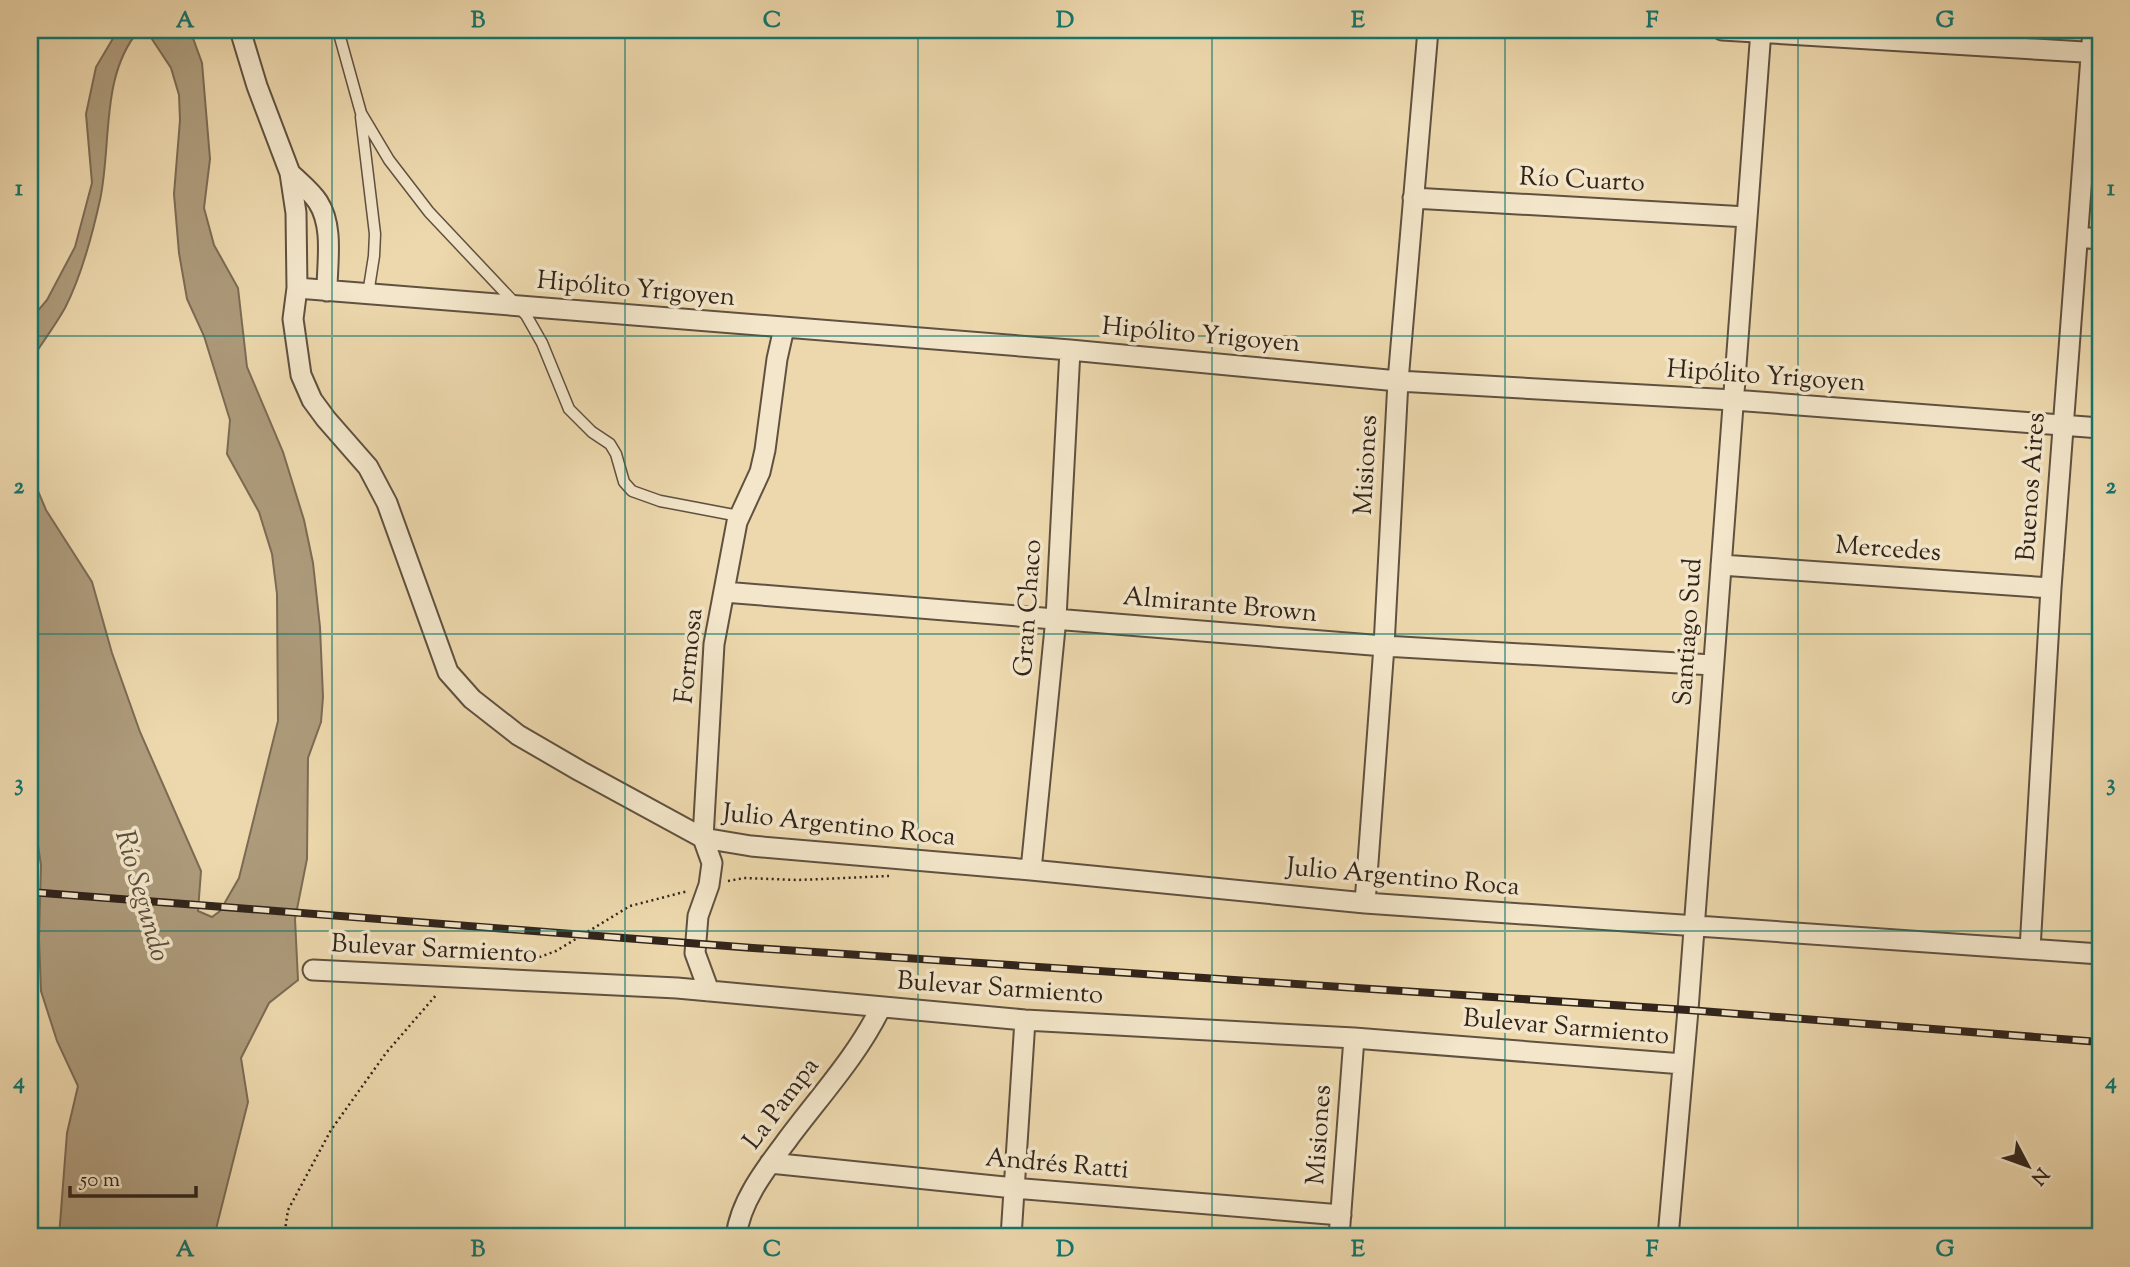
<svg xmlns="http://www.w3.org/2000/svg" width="2130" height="1267" viewBox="0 0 2130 1267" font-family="'Sorts Mill Goudy',serif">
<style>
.water{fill:#ad9b7b;stroke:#7b6b55;stroke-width:2}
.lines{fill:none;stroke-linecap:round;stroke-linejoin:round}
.lane-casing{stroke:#605140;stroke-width:13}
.street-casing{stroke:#605140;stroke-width:23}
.path{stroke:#31241b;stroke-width:2.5;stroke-dasharray:2 3.5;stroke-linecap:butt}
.lane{stroke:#f3e6ca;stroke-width:10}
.street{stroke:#f3e6ca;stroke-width:19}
.rail-casing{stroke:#31241b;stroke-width:8}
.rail{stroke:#f3e6ca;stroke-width:5;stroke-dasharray:16;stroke-linecap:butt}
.grid{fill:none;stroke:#0f766e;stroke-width:2;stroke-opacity:0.55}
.labels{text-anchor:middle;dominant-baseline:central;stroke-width:7;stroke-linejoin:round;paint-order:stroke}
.street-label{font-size:26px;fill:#31241b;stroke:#f3e6ca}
.water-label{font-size:28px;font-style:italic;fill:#5c4e3d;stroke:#f3e6ca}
.neatline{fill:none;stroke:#0f766e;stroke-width:2.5}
.grid-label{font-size:23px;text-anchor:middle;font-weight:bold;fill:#0f766e}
</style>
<rect width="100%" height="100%" fill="#edd8ad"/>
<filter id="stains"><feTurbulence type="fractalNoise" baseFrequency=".00286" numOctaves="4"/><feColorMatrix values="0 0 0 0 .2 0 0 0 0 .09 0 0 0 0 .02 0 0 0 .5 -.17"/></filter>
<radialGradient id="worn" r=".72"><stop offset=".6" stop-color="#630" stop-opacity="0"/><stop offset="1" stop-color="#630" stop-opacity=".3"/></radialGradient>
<path class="water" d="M118,30H139C100,76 112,144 100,200C92,236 82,275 65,308C55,326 41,344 30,362V320L47,300L75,247L92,183L86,114L96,67Z
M146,30H190L202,63L210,159L204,208L214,245L238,288L247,367L283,452L304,520L313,563L320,627L323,697L321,722L308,758L307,859L295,919L298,980L269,1003L241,1058L248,1102L214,1237H59L67,1133L78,1086L57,1041L41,991L39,939L41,865L31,800L30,761V472L46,510L92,582L112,653L140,732L201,871L198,911L212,917L220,911L239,878L278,721L277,594L272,554L259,512L227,454L230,420L204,336L187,299L179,253L174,194L180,120L179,95L171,68Z"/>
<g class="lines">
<defs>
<path id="lane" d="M338,30L361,113L389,160L429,212L526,315L542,343L569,409L592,432L610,444L616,454L624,482L632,491L660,501L739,516
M361,117L375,234L374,256L368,294"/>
<path id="street" d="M240,30L257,86L290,173L296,213L297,288L293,319L301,375L312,400L326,419L368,467L387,503L448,672L472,699L518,735L580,771L703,838L751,846L1031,870L1365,903L2100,954
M1722,30L2100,53
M290,173C299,182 311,191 318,202C334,227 327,262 327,291
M1413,198L1747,217
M2078,237L2100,239
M297,288L1070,350L1398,381L1733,400L2100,428
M1721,565L2051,588
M724,592L1384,646L1713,665
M1031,870L1056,618L1070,350
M1365,903L1384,646L1398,381L1428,30
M2030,949L2051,588L2093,30
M313,970L677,988L1025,1020L1354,1038L1683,1064
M709,991L695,953L698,916L709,885L712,863L703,838L714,644L737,522L760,472L765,450L777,359L784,328
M770,1163L1014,1188L1341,1215
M736,1237C740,1201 767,1167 788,1139C820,1096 858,1055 881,1007
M1011,1237L1025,1020
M1339,1237L1354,1038
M1668,1237L1688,1010L1761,30"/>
</defs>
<use href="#lane" class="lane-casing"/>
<use href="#street" class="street-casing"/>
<path class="path" d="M728,881L744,878L798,880L889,876
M529,961L556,951L630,906L688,891
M284,1237L288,1210L331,1130L386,1053L437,994"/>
<use href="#lane" class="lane"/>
<use href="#street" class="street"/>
<defs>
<path id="rail" d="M30,892L753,948L1688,1010L2100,1042"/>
</defs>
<use href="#rail" class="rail-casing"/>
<use href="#rail" class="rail"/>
</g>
<path class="grid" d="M332,30V1237M625,30V1237M918,30V1237M1212,30V1237M1505,30V1237M1798,30V1237M30,336H2100M30,634H2100M30,931H2100"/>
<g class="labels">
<g class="street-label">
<text transform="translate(1582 181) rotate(3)">Río Cuarto</text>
<text transform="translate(636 290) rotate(5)">Hipólito Yrigoyen</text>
<text transform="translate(1201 336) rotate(5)">Hipólito Yrigoyen</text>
<text transform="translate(1766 377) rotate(4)">Hipólito Yrigoyen</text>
<text transform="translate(1367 465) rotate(-87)">Misiones</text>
<text transform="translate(2032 487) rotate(-86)">Buenos Aires</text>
<text transform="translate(1888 550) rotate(4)">Mercedes</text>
<text transform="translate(1220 606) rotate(5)">Almirante Brown</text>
<text transform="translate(1029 608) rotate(-86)">Gran Chaco</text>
<text transform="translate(1689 632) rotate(-86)">Santiago Sud</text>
<text transform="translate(690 656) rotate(-84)">Formosa</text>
<text transform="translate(839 826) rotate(6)">Julio Argentino Roca</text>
<text transform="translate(1403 878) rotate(5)">Julio Argentino Roca</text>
<text transform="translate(434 950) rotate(3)">Bulevar Sarmiento</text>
<text transform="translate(1000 989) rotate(4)">Bulevar Sarmiento</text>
<text transform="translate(1566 1028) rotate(5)">Bulevar Sarmiento</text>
<text transform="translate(782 1104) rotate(-53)">La Pampa</text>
<text transform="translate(1320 1135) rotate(-86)">Misiones</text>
<text transform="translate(1057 1165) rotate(5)">Andrés Ratti</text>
</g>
<g class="water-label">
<text transform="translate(141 896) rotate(74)">Río Segundo</text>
</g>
</g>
<rect width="2130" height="1267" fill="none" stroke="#edd8ad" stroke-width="77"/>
<g transform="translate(2028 1166) rotate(131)" stroke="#f3e6ca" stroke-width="5" paint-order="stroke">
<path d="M0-5L12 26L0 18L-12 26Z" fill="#31241b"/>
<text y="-10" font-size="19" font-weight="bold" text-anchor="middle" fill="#31241b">N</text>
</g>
<path d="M70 1186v10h126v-10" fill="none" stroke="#31241b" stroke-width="3.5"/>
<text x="80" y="1186" font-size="21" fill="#31241b" stroke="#f3e6ca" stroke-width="5" paint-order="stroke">50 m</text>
<rect x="38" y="38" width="2054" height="1190" class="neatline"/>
<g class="grid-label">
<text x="185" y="27">A</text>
<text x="478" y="27">B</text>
<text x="772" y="27">C</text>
<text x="1065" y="27">D</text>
<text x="1358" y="27">E</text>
<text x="1652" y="27">F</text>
<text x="1945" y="27">G</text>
<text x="19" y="195">1</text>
<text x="2111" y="195">1</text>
<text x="19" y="493">2</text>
<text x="2111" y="493">2</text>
<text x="19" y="790">3</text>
<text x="2111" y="790">3</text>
<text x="19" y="1088">4</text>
<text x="2111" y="1088">4</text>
<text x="185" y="1256">A</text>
<text x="478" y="1256">B</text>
<text x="772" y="1256">C</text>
<text x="1065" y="1256">D</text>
<text x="1358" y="1256">E</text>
<text x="1652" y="1256">F</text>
<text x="1945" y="1256">G</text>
</g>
<rect width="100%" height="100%" filter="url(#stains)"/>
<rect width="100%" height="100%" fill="url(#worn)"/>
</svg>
